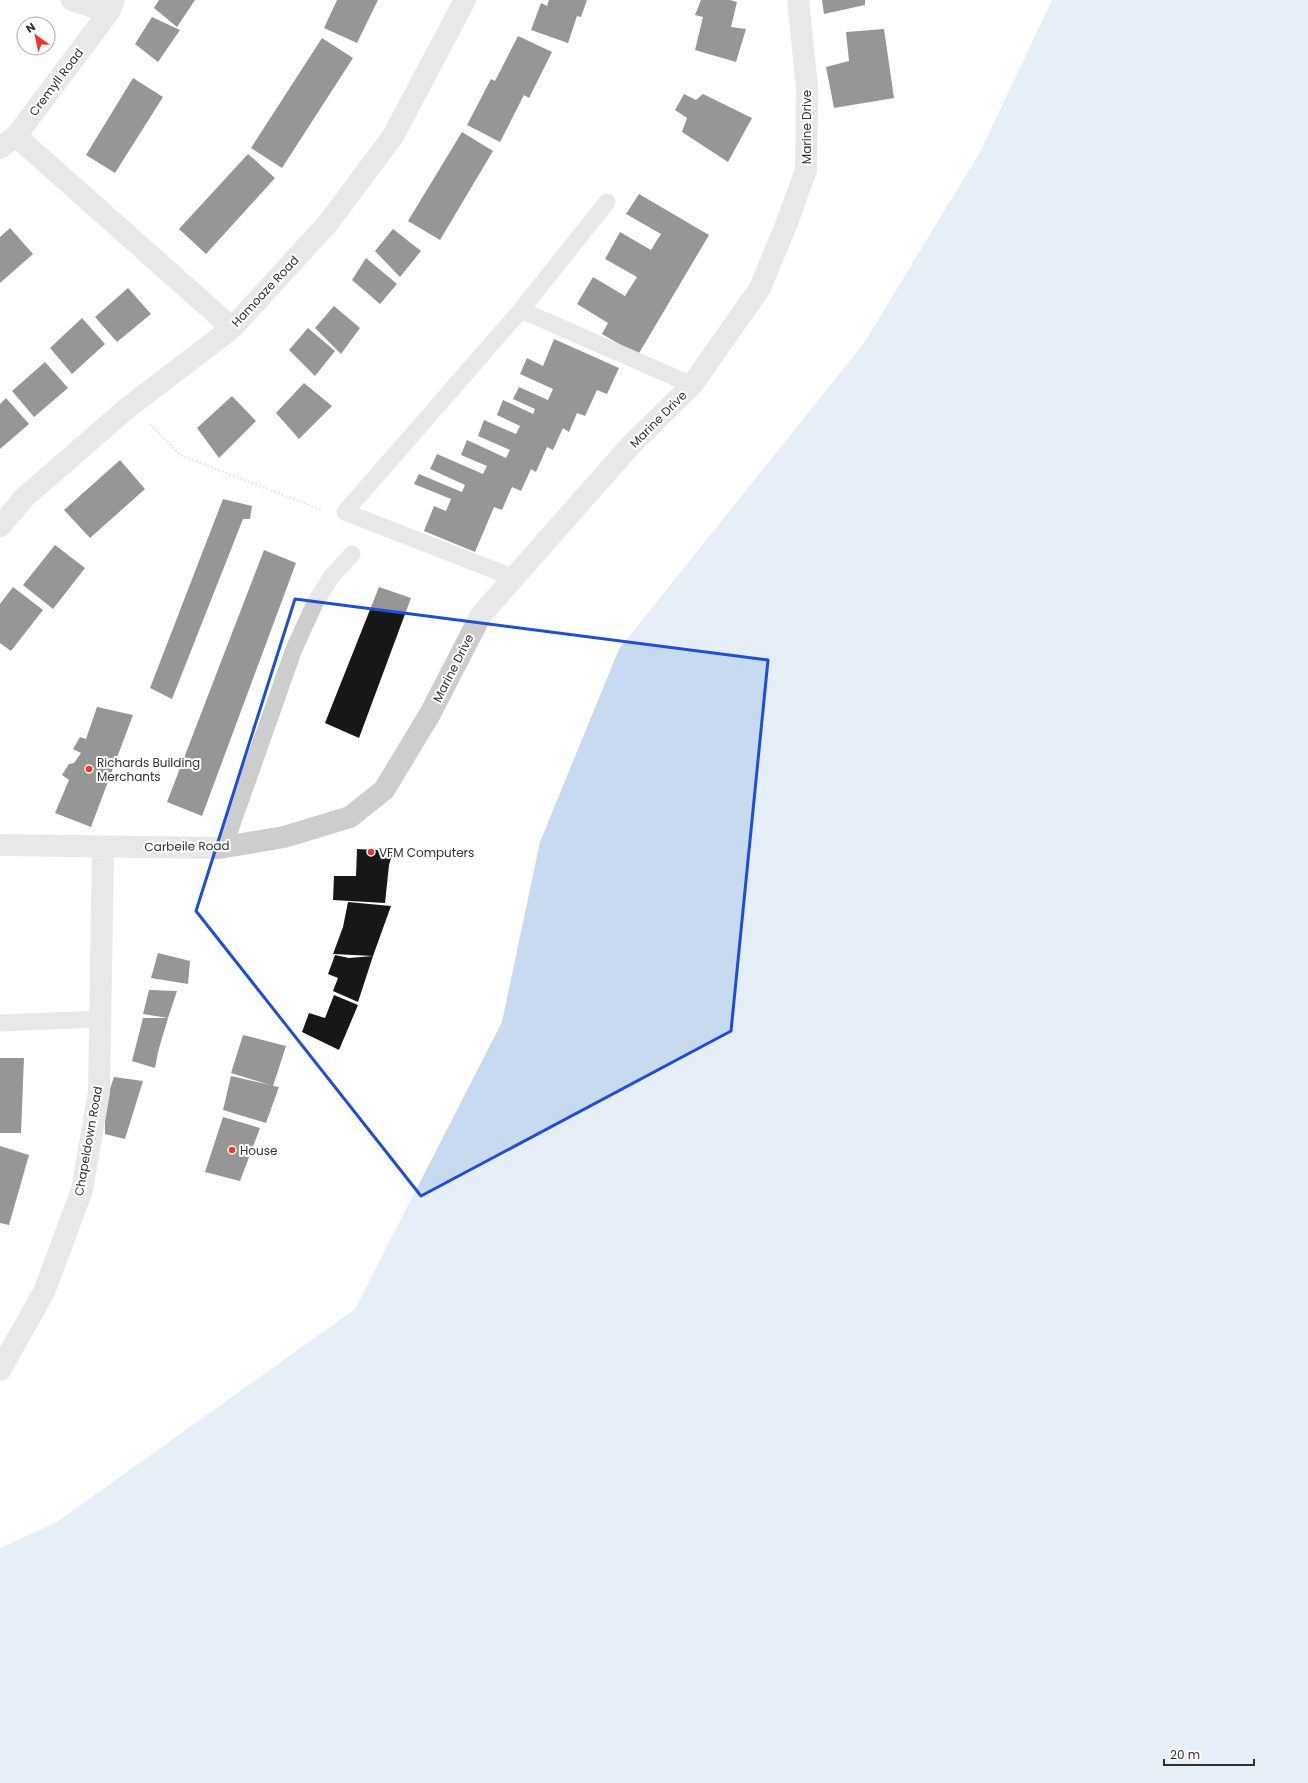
<svg xmlns="http://www.w3.org/2000/svg" width="1308" height="1783" viewBox="0 0 1308 1783" font-family="Poppins,sans-serif">
<style>
.water{fill:#c8daef}
.building{fill:#171717}
.lines{fill:none;stroke-linecap:round;stroke-linejoin:round}
.path{stroke:#cdcdcd;stroke-width:2.5;stroke-dasharray:2 2;stroke-linecap:butt}
.service{stroke:#cdcdcd;stroke-width:17}
.minor{stroke:#cdcdcd;stroke-width:22}
.marked{fill:none;stroke:#1d4ed8;stroke-width:3;stroke-linejoin:round}
.poi-dot{fill:#f13628;stroke:#fff;stroke-width:1.5}
.labels{text-anchor:middle;dominant-baseline:central;stroke-width:4;stroke-linejoin:round;paint-order:stroke}
.street-label{font-size:12px;fill:#303030;stroke:#fff}
.poi-label{font-size:12px;fill:#303030;stroke:#fff;text-anchor:start}
</style>
<rect width="100%" height="100%" fill="#fff"/>
<path class="water" d="M1052,0H1308V1783H0V1548L57,1522L355,1309L502,1022L540,842L619,649L864,343L980,152Z"/>
<path class="building" d="M159,0H195L177,27L154,8Z
M337,0H378L357,43L324,28Z
M549,0H587L581,17L577,16L568,43L531,30L541,3L547,6Z
M701,0H730L737,2L731,27L746,29L736,62L695,50L703,17L695,15Z
M822,0H865V5L824,14Z
M152,17L180,30L158,62L135,44Z
M884,29L894,98L834,108L826,67L849,61L846,32Z
M518,36L552,52L529,98L524,95L500,142L467,125L491,79L495,81Z
M322,38L353,58L282,168L251,148Z
M133,78L163,97L115,173L86,155Z
M684,94L696,100L703,94L752,118L728,162L682,132L687,118L675,110Z
M462,132L493,151L440,240L408,221Z
M248,154L275,178L206,254L179,229Z
M639,194L709,235L638,355L602,334L608,323L577,304L593,277L625,296L637,277L605,259L620,232L651,250L657,240L661,234L626,214Z
M10,228L33,254L0,283V237Z
M393,229L421,251L400,277L375,251Z
M366,258L397,284L380,304L352,280Z
M128,288L151,314L117,342L95,317Z
M334,306L360,328L341,354L315,328Z
M82,318L105,344L72,374L50,348Z
M308,328L335,351L315,376L289,350Z
M554,339L619,368L607,394L597,390L585,416L577,413L569,432L563,428L553,450L547,447L536,472L531,469L521,491L512,487L502,510L494,507L475,552L424,531L434,506L446,511L451,499L414,484L419,474L462,492L465,485L430,469L437,454L483,474L487,466L461,455L467,440L506,458L510,450L478,436L484,420L516,434L520,426L497,415L503,400L533,414L535,409L513,399L519,387L548,400L553,389L520,374L527,358L543,366Z
M45,362L68,388L34,417L12,391Z
M304,383L332,406L299,439L276,413Z
M232,396L256,421L219,458L197,428Z
M6,398L29,424L0,449V404Z
M120,460L145,489L90,538L64,510Z
M223,499L252,506L250,519H243L172,699L150,688Z
M55,545L85,568L53,609L23,585Z
M264,550L296,563L202,816L167,802Z
M13,587L43,610L11,651L0,643V604Z
M379,587L411,598L359,738L325,723Z
M97,707L133,715L91,827L55,813L69,780L62,775L69,764L74,763L81,753L73,749L80,737L86,739Z
M357,849L393,851L389,865L385,903L333,900L334,876H356Z
M348,902L391,906L373,956L333,954L343,927Z
M158,953L190,961L188,984L151,978Z
M335,955L349,958L373,956L358,1002L333,991L338,978L328,974Z
M149,990L177,991L168,1018L143,1014Z
M334,995L358,1005L339,1050L302,1032L309,1013L325,1018Z
M143,1018H168L158,1052L155,1068L132,1061Z
M243,1035L286,1046L273,1086L279,1087L266,1123L223,1110L231,1076L270,1085L231,1073Z
M0,1058H24L21,1133H0Z
M114,1077L143,1081L125,1139L105,1134V1104Z
M223,1117L260,1128L240,1181L205,1172Z
M0,1146L29,1155L9,1225L0,1223Z"/>
<g class="lines">
<path class="path" d="M150,424L180,455L322,510"/>
<path class="service" d="M521,310L692,385
M512,577L345,512L521,310L607,202
M224,847L294,649L316,601L332,576L352,554
M0,1023L100,1019"/>
<path class="minor" d="M72,0L109,12
M16,136L232,328
M0,148L16,136L109,12L114,0
M0,526L25,497L125,410L232,328L329,222L393,136L465,0
M0,845L219,848L284,837L350,817L384,790L430,714L481,615L630,446L692,385L760,288L788,220L806,170L807,87L798,0
M0,1370L44,1292L82,1190L99,1092L103,847"/>
</g>
<path d="M0 0H1308V1783H0ZM295,599L768,660L731,1031L421,1196L196,911Z" fill="#fff" fill-opacity=".55" fill-rule="evenodd"/>
<path class="marked" d="M295,599L768,660L731,1031L421,1196L196,911Z"/>
<g class="poi-dot">
<circle cx="89" cy="769" r="4"/>
<circle cx="371" cy="852" r="4"/>
<circle cx="232" cy="1150" r="4"/>
</g>
<g class="labels">
<g class="street-label">
<text transform="translate(56 82) rotate(-53)">Cremyll Road</text>
<text transform="translate(806 127) rotate(-90)">Marine Drive</text>
<text transform="translate(265 291) rotate(-47)">Hamoaze Road</text>
<text transform="translate(658 419) rotate(-45)">Marine Drive</text>
<text transform="translate(453 668) rotate(-63)">Marine Drive</text>
<text transform="translate(187 846) rotate(-1)">Carbeile Road</text>
<text transform="translate(88 1141) rotate(-80)">Chapeldown Road</text>
</g>
<g class="poi-label">
<text x="97" y="762">Richards Building<tspan x="97" dy="14">Merchants</tspan></text>
<text x="379" y="852">VFM Computers</text>
<text x="240" y="1150">House</text>
</g>
</g>
<g transform="translate(36 36) rotate(327)"><circle r="19" fill="#ffffff" stroke="#acacac"/>
<path d="M0-3L7 15L0 10L-7 15Z" fill="#f13628"/>
<text y="-6" font-size="11" font-weight="bold" text-anchor="middle" fill="#303030">N</text>
</g>
<path d="M1164 1759v6h90v-6" fill="none" stroke="#303030" stroke-width="2"/>
<text x="1170" y="1759" font-size="12" fill="#303030" stroke="#ffffff" stroke-width="3" paint-order="stroke">20 m</text>
</svg>
